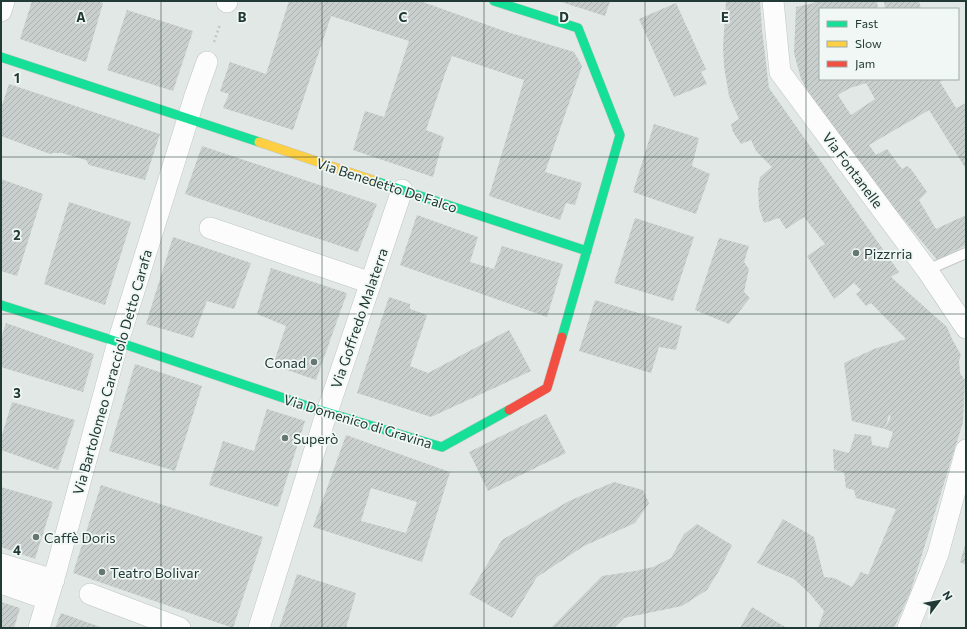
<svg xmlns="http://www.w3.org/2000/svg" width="967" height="629" viewBox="0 0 967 629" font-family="Commissioner,sans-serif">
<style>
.building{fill:url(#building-hatch);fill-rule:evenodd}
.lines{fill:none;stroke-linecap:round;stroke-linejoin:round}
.lane-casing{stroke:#bfc5c2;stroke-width:12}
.street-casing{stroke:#bfc5c2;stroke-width:22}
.fast-casing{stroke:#bec6c3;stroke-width:10}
.slow-casing{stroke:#bec6c3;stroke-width:10}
.jam-casing{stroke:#bec6c3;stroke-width:10}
.path{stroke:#c0c8c5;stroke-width:2.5;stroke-dasharray:2 3;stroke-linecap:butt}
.lane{stroke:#fbfcfb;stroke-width:10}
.street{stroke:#fbfcfb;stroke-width:21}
.fast{stroke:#16e098;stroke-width:9}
.slow{stroke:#ffcf43;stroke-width:9}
.jam{stroke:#f24e42;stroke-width:9}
.grid{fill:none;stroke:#213a35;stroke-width:1;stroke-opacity:0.55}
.poi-dot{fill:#657773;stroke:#f0f7f4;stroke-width:1.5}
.labels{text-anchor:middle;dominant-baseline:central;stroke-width:3.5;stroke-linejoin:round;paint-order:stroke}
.street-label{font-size:14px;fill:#213a35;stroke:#f0f7f4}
.poi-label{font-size:14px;fill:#213a35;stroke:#f0f7f4;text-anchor:start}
.grid-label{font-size:13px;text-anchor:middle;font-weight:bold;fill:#213a35;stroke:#f0f7f4;stroke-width:3.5;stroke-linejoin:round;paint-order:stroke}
</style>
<defs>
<pattern id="building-hatch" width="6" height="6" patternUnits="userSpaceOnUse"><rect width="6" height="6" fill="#c9cfcd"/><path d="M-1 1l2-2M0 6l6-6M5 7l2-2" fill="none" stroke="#acb2b1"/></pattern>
</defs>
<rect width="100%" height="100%" fill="#e2e8e5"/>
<path class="building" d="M32,1H96L103,3L86,62L20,39Z
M289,1H420L504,31L574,52L582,66L545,172L582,183L575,205L566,203L560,220L489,196L524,80L452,56L446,71L426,130L444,137L433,177L353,150L365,111L384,117L409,41L331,16L293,130L223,108L229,94L220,91L230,62L266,74Z
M558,1H610L605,16Z
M726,1H760L762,30L769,88L899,272L891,277L947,327L952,339L961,355L959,361L960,373L965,380L963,422L910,593L894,628H818L824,611L810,594L794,579L757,563L783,519L814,537L824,577L834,578L852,587L861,572L868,575L896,509L856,498L854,490L846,488L844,472L834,470L833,449L849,453L855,434L871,436L872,445L888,448L893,432L885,429L891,416L889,415L885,429L852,421L844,363L874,349L906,339L871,303L866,306L856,294L861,290L854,283L834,299L807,256L825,244L804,217L786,229L779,218L764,223L759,208L758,189L760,177L772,167L756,151L751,140L741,144L733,132L731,124L739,119L729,96L724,66L723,47Z
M814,1H877L878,9H820V79H944L940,82L956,108L966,103V169L929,110L869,145L876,155L887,149L902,169L907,166L911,169L927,192L919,200L936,229L966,215V245L937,260L831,131L801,79L794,53L796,7L814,3ZM866,83L875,99L851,115L838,95L850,88Z
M884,1H919L921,9H885Z
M676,3L706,69L701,72L707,84L674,97L639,19Z
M127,10L193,31L173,91L107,70Z
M9,84L160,134L145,180L89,165L86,160L62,153H53L50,154L1,136V108Z
M654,124L699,138L692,166L710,174L696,214L633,192Z
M202,146L377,204L358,252L185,194Z
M1,179L43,194L17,276L1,271Z
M69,202L131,222L105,305L44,284Z
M417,215L478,237L470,262L494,269L502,246L563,264L547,317L400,265Z
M635,218L694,237L673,301L614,283Z
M173,237L251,263L234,309L207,301L193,338L146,324Z
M719,238L749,246L744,262L749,269L744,292L750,298L729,324L695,310Z
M271,268L347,293L316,380L273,365L286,326L257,314Z
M389,297L410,304V309L427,315L410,366L428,373L509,330L531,371L431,417L357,393Z
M595,300L682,326L676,350L659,347L651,373L579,351Z
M6,323L94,354L83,392L1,367V338Z
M135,364L202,386L175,471L109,451Z
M12,402L75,420L58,470L1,450V438Z
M267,409L305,421L278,507L209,485L223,441L254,451Z
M546,414L566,453L488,491L469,452Z
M346,435L450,472L422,562L313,527ZM371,488L417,502L406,533L361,521Z
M614,482L643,490L649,503L635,523L584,546L537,577L512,618L469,594L502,540L569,501Z
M101,485L263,537L233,628L73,573Z
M1,487L53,502L35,559L1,547Z
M697,524L732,545L720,569L707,590L682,606L624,618L614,628H551L602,576L635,571L653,567L671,558L684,534Z
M966,542V565L960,562Z
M297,574L356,593L346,628H279Z
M1,602L20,608L14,628H1Z
M752,607L787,628H740Z
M61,613L103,628H55Z"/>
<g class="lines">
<defs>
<path id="lane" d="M927,270L966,253"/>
<path id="street" d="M773,1L780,72L927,270L966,328
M227,2V1
M1,11L4,1
M210,228L371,283
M1,564L54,580
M1,583L47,599
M90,594L180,628
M39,628L56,571L118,342L195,96L207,62
M259,628L323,424L402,190
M908,628L938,554L966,450"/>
<path id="fast" d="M494,1L578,28L620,135L562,337
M1,57L259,142
M375,181L587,251
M1,305L118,342L316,409L442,447L509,410"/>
<path id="slow" d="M259,142L375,181"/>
<path id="jam" d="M509,410L547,388L562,337"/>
</defs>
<use href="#lane" class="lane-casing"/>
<use href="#street" class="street-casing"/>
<use href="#fast" class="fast-casing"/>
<use href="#slow" class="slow-casing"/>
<use href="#jam" class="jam-casing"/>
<path class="path" d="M214,42L220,24"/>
<use href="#lane" class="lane"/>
<use href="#street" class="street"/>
<use href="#fast" class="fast"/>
<use href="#slow" class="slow"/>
<use href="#jam" class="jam"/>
</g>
<path class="grid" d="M161,1V628M322,1V628M484,1V628M645,1V628M806,1V628M1,157H966M1,314H966M1,472H966"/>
<g class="poi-dot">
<circle cx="856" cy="253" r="4"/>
<circle cx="314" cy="362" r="4"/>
<circle cx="285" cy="438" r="4"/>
<circle cx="36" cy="537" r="4"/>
<circle cx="102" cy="572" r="4"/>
</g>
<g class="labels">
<g class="street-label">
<text transform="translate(853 170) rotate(53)">Via Fontanelle</text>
<text transform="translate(387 185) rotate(18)">Via Benedetto De Falco</text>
<text transform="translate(359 318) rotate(-71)">Via Goffredo Malaterra</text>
<text transform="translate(112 372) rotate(-74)">Via Bartolomeo Caracciolo Detto Carafa</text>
<text transform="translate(358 421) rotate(17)">Via Domenico di Gravina</text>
</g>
<g class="poi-label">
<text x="864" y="253">Pizzrria</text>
<text x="306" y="362" text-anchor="end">Conad</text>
<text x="293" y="438">Superò</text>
<text x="44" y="537">Caffè Doris</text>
<text x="110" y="572">Teatro Bolivar</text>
</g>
</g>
<g class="grid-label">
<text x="81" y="22">A</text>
<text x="242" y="22">B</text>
<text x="403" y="22">C</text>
<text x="564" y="22">D</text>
<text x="725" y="22">E</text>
<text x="17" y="83">1</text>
<text x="17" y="240">2</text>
<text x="17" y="398">3</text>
<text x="17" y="555">4</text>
</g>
<rect width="967" height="629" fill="none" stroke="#213a35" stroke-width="4"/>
<rect x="819" y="8" width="140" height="72" fill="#f0f7f4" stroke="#9daba8"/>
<rect x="827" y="21" width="20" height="6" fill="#16e098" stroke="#9daba8"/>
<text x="855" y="28" font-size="12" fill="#213a35">Fast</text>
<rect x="827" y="41" width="20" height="6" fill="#ffcf43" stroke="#9daba8"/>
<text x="855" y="48" font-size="12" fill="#213a35">Slow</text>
<rect x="827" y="61" width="20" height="6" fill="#f24e42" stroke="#9daba8"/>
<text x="855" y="68" font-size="12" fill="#213a35">Jam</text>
<g transform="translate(939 601) rotate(58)" stroke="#f0f7f4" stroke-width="3" paint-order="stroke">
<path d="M0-3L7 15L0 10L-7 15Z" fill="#213a35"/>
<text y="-6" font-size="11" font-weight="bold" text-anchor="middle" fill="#213a35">N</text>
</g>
</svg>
